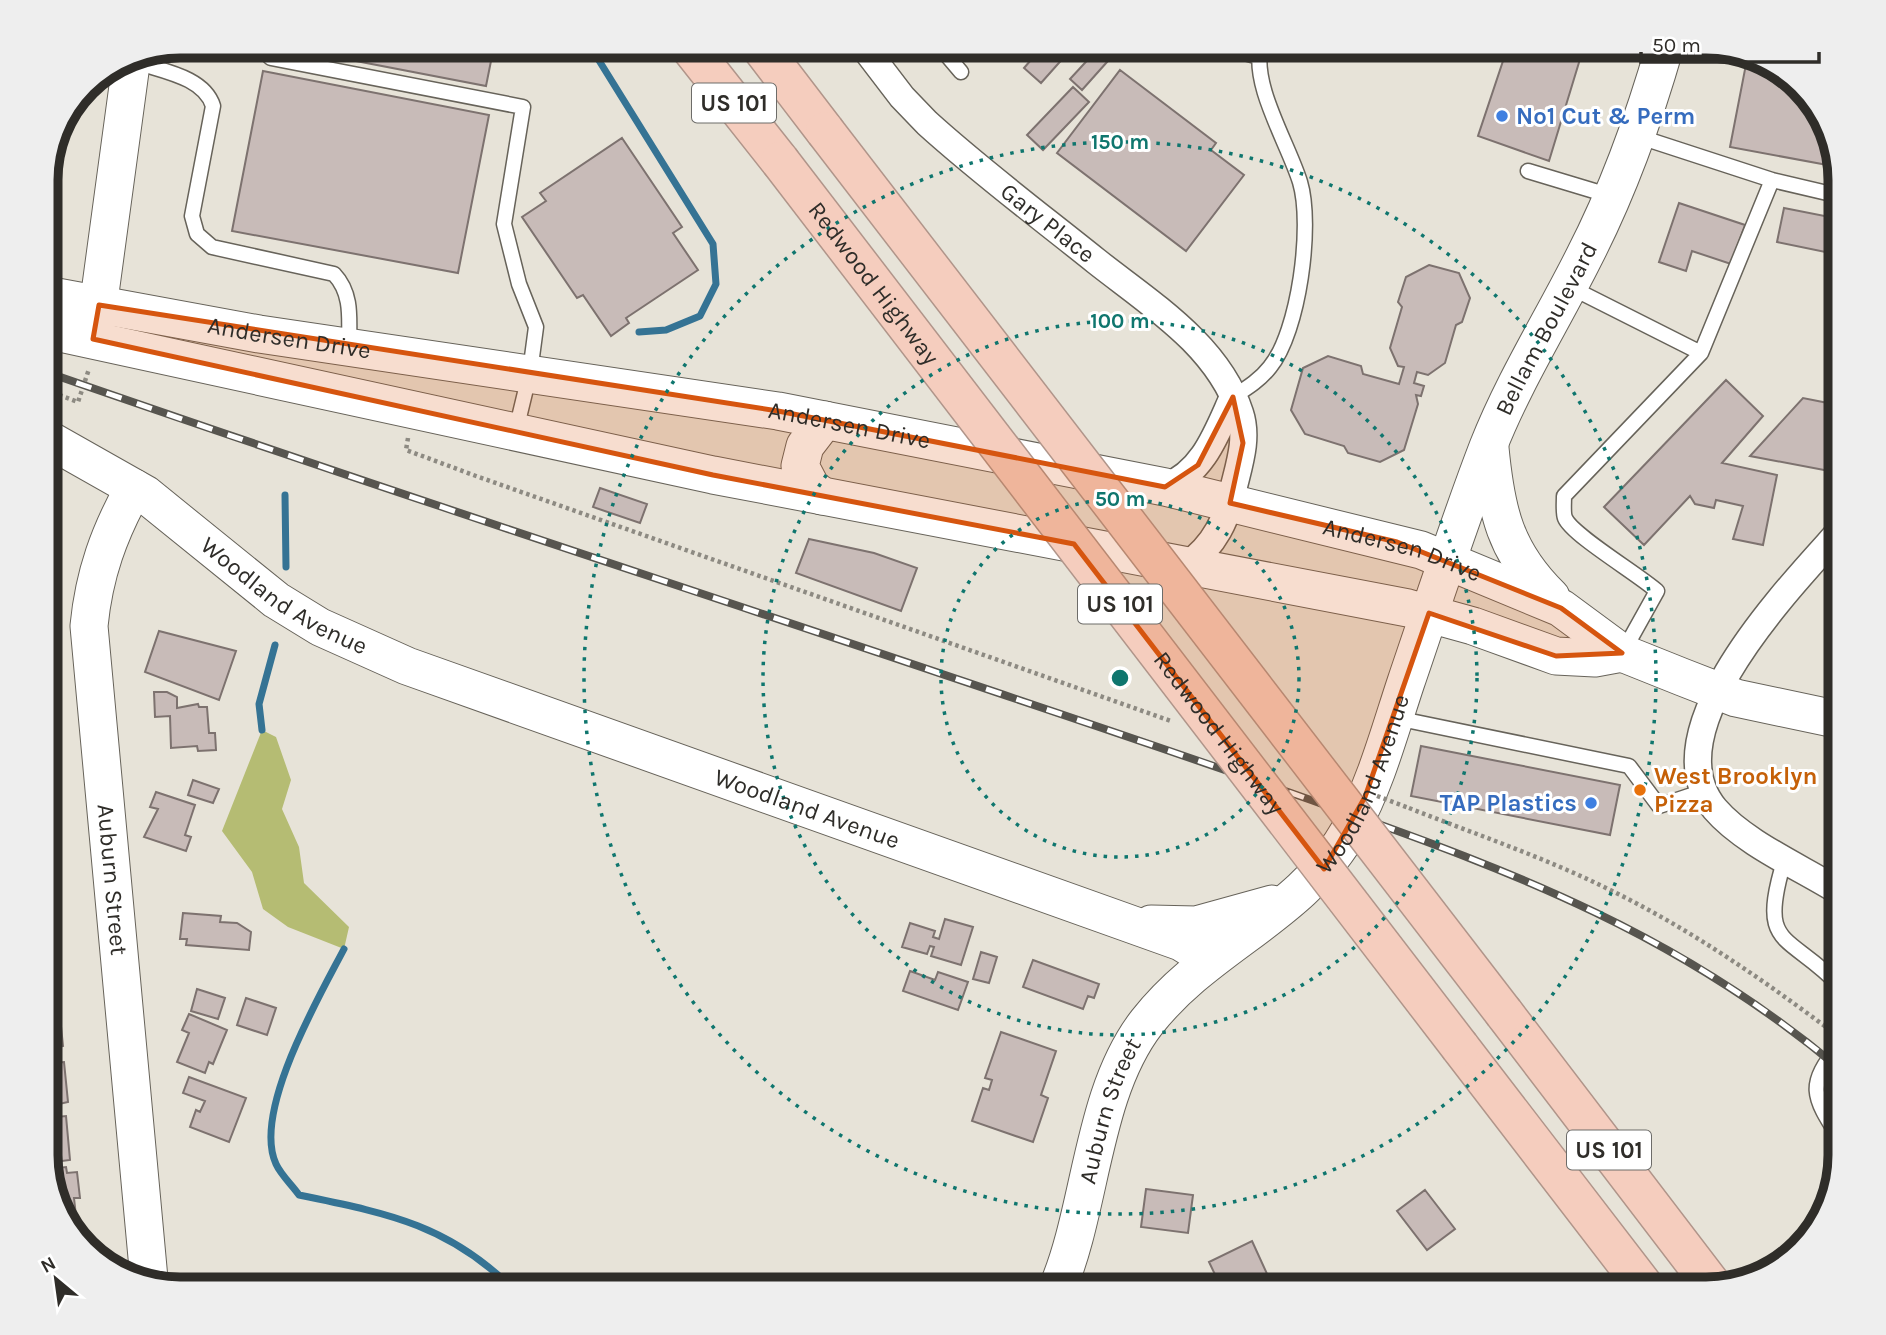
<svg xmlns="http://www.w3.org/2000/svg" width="1886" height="1335" viewBox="0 0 1886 1335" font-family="Karla,sans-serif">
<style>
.green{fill:#b5bc73}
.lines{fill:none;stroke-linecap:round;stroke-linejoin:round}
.stream{stroke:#357394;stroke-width:7}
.building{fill:#c8bbb8;stroke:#7d726f;stroke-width:2}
.lane-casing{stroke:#67635a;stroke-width:17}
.street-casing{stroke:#67635a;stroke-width:29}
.secondary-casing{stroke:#67635a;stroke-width:39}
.highway-casing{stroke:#b0958a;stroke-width:41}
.path{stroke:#8d8a82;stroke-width:4.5;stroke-dasharray:3.5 3.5;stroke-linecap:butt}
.lane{stroke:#fff;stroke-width:14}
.street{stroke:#fff;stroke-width:26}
.secondary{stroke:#fff;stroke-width:37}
.highway{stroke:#f5cdbe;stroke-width:38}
.rail-casing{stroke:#57554f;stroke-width:8}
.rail{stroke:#fff;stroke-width:5;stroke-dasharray:16;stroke-linecap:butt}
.highway-bridge-casing{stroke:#b0958a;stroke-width:41;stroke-linecap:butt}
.path-bridge{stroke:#8d8a82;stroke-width:4.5;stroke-dasharray:3.5 3.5;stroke-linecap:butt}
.highway-bridge{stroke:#f5cdbe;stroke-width:38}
.marked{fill:#d6550f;fill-opacity:0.2;stroke:#d6550f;stroke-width:5;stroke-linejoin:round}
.ring{fill:none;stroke:#0f766e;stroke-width:3.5;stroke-dasharray:3.5 7}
.shop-dot{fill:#3f7fe0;stroke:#fff;stroke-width:2.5}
.food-dot{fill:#e8710a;stroke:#fff;stroke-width:2.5}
.labels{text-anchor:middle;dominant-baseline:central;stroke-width:6;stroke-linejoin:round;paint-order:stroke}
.shield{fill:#fff;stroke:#6d6c69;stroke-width:2}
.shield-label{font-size:23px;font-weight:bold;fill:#2f2d29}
.shop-label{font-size:24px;font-weight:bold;fill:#366cbe;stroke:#fff;text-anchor:start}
.street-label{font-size:24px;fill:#2f2d29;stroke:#fff}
.food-label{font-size:24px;font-weight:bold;fill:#c56008;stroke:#fff;text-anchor:start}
.rim{fill:none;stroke:#2f2d29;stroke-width:9}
.centre{fill:#0f766e;stroke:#fff;stroke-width:3.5}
.ring-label{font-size:21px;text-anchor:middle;font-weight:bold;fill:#0f766e;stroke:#fff;stroke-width:6;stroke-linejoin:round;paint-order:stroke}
</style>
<rect width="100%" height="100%" fill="#e7e3d8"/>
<path class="green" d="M262,730L276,737L291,780L282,809L299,847L304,883L349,927L344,949L288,927L263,909L252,872L222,831Z"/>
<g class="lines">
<path class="stream" d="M590,46L713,244L716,284L700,316L666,330L639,332
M285,495L286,567
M262,730L259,704L275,645
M344,949C319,997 252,1112 276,1164C281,1175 292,1185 299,1195C386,1213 448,1224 513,1289"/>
</g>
<path class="building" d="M278,46H494L486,86Z
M1043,46H1074L1041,83L1024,68Z
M1508,46H1584L1549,161L1478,136Z
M1095,52L1107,62L1082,90L1070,79Z
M1747,59L1788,73L1826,120L1838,167L1730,147Z
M1120,70L1216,143L1211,150L1244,175L1186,251L1057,153Z
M263,71L489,115L458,273L232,231Z
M1073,87L1089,102L1043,150L1027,135Z
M68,109L69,110L48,173L60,120Z
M622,138L682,227L673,233L698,270L626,318L629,323L611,336L583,295L577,298L522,217L546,201L540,193Z
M1679,203L1745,225L1731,264L1692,251L1686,271L1659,262Z
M1784,208L1840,219V255L1777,242Z
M1429,265L1459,273L1470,298L1462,322L1456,325L1445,363L1428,375L1417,372L1414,383L1424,386L1421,396L1416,395L1418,404L1404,450L1380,462L1348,453L1344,446L1305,434L1291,410L1303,368L1328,356L1361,366L1363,374L1399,384L1404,367L1398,366L1390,348L1402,307L1398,302L1406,277Z
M1836,359L1840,360V473L1750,456L1803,398L1828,403Z
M1726,380L1763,416L1722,463L1777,475L1763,545L1733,539L1743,506L1716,500L1714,508L1695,504L1690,496L1644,545L1604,507Z
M600,488L647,504L640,523L593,507Z
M809,539L874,553L917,568L901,611L796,573Z
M159,631L236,651L219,700L145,672Z
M154,692H167L177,697V708L198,704L199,707H207L209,733H215L216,750L198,751L197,746L171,748L170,716L155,717Z
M1421,746L1620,785L1610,835L1411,796Z
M193,780L219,789L213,803L188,795Z
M156,792L195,805L185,835L191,837L186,851L144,837L158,809L150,807Z
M51,798L52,810H46V825V799Z
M183,913L221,916L220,922L237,923L251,932L249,950L186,945L187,939H180Z
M945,919L973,927L961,965L931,956L934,947L930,946L927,954L902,947L910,923L935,931L933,937L939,939Z
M981,952L997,957L989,983L973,979Z
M54,954L57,994L46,995V955Z
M1033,960L1099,984L1094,998L1088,996L1083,1009L1023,987Z
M910,971L935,980L938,972L968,982L958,1010L903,991Z
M197,989L225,998L218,1019L191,1011Z
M246,998L276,1008L267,1035L237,1025Z
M46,1005V1008L59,1007L63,1046L46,1050Z
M189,1014L227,1030L213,1064L209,1062L205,1073L177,1062L189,1033L182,1030Z
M1001,1032L1056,1051L1041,1095L1048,1098L1033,1142L972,1121L983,1088L989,1090L992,1080L985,1078Z
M46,1059H50L51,1063L64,1062L68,1102L46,1107Z
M189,1077L246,1098L229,1142L190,1127L196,1110L200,1112L205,1101L183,1093Z
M66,1116L70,1160L46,1163V1118Z
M66,1167L67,1173L77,1172L80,1198H74L76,1216L65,1217V1214L59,1215L47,1169Z
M1146,1189L1193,1195L1188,1233L1141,1227Z
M1425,1190L1455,1229L1427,1250L1397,1211Z
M1252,1241L1268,1276L1240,1289H1222L1209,1262Z"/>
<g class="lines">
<defs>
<path id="lane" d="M258,46L271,58L523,107L504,224L519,284L536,327L530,372L516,430
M939,46L961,72
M1220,46L1259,57
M136,62C162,71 204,77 213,106L192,216L197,234L212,247L334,274C353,294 349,320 349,346
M1637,136L1772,180L1840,196
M1528,171L1611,196
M1570,287L1701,353L1772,180
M1233,397C1247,388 1260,380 1270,367C1299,332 1313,225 1300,182C1288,143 1251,85 1261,46
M1623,652L1657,591C1638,574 1572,535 1565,518C1563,513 1564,503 1564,496L1701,353
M1396,718L1629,766L1659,806L1704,791
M1785,858C1757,950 1787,931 1840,986
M1840,1044C1806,1086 1812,1095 1840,1139"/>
<g id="street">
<path id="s1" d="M863,46L902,97L927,123C981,172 1040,216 1096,261C1149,303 1218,345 1240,413C1248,437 1240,462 1234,486C1227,519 1215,545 1187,565"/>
<path d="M1165,487C1204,472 1217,432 1233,397"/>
<path d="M1840,531C1792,585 1649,731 1715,809C1744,843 1802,868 1840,892"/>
</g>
<g id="secondary">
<path id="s2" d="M46,295L259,334L778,411L1165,487L1421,550L1561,608L1622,653L1682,677L1736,698L1840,720"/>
<path d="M46,330L713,475L1408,608L1473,626L1556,656L1595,658L1622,653"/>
<path d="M95,330L131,64"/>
<path id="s3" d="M46,438L145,494L276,600L320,627L407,666L1181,942L1210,960"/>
<path d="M1490,448C1496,511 1505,552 1551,597"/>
<path id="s4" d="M134,488C109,533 94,574 89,626L149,1279"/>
<path d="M822,496L811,487L800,466L805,446L825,420"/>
<path d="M1151,924L1196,925L1272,904"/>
<path id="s5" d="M1057,1289C1092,1208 1091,1094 1147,1022C1208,944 1302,916 1351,828C1376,783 1390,730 1406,682C1433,603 1458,525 1488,447C1514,381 1552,321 1584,257C1619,189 1644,119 1665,46"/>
</g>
<path id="highway" d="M689,46L780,161
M760,46L825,131
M1504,1013L1714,1288
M1460,1047L1646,1289"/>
</defs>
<use href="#lane" class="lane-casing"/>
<use href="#street" class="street-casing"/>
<use href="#secondary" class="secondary-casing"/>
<use href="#highway" class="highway-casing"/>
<path class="path" d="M46,390L78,402L89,369
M408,438L406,450L476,476L1171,721
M1409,808C1475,834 1543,857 1606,888C1687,927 1759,977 1830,1030"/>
<use href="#lane" class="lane"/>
<use href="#street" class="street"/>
<use href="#secondary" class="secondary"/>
<use href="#highway" class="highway"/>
<defs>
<path id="rail" d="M46,372C370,485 697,591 1022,701C1123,735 1224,769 1325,805C1518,873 1682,936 1840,1069"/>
</defs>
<use href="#rail" class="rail-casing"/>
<use href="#rail" class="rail"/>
<defs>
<g id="highway-bridge">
<path d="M825,131L1504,1013"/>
<path id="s6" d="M780,161L1460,1047"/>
</g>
</defs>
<use href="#highway-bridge" class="highway-bridge-casing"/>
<path class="path-bridge" d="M1377,796L1409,808"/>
<use href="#highway-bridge" class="highway-bridge"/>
</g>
<path class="marked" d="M99,305L778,411L1165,487L1198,465L1233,397L1243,443L1230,503L1397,542L1561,608L1622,653L1556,656L1429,613L1365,797L1324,869L1074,544L713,475L93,339Z"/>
<g class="ring">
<circle cx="1120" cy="678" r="179"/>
<circle cx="1120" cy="678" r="357"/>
<circle cx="1120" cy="678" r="536"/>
</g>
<g class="shop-dot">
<circle cx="1502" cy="116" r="7"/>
<circle cx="1591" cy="803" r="7"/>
</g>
<circle class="food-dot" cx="1640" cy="790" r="7"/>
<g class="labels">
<g class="shield">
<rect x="692" y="83.5" width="84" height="39" rx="5"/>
<rect x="1078" y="584.5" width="84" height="39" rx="5"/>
<rect x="1567" y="1130.5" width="84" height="39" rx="5"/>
</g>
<g class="shield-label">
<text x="734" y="103">US 101</text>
<text x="1120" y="604">US 101</text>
<text x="1609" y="1150">US 101</text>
</g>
<g class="shop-label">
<text x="1516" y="116">No1 Cut &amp; Perm</text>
<text x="1577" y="803" text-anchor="end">TAP Plastics</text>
</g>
<g class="street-label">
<text stroke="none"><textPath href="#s1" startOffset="257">Gary Place</textPath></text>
<text stroke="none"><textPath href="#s6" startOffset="154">Redwood Highway</textPath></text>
<text stroke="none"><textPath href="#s5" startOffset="1104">Bellam Boulevard</textPath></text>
<text stroke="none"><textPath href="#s2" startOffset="247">Andersen Drive</textPath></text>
<text stroke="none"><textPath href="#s2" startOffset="814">Andersen Drive</textPath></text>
<text stroke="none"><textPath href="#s2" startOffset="1381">Andersen Drive</textPath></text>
<text stroke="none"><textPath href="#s3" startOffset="287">Woodland Avenue</textPath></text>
<text stroke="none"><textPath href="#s6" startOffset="721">Redwood Highway</textPath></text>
<text stroke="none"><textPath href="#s5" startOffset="612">Woodland Avenue</textPath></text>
<text stroke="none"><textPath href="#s3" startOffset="854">Woodland Avenue</textPath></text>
<text stroke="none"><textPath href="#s4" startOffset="401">Auburn Street</textPath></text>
<text stroke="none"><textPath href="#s5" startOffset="186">Auburn Street</textPath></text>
</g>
<g class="food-label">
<text x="1654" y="776">West Brooklyn<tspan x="1654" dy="28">Pizza</tspan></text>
</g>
</g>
<path d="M0 0H1886V1335H0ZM180 58H1706A122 122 0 0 1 1828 180V1155A122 122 0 0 1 1706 1277H180A122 122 0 0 1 58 1155V180A122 122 0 0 1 180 58Z" fill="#eee" fill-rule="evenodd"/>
<path class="rim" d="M180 58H1706A122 122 0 0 1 1828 180V1155A122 122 0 0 1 1706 1277H180A122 122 0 0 1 58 1155V180A122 122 0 0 1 180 58Z"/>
<circle cx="1120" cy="678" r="10" class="centre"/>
<g class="ring-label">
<text x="1120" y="149">150 m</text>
<text x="1120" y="328">100 m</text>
<text x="1120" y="506">50 m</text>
</g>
<g transform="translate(56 1279) rotate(331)" stroke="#ffffff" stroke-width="5" paint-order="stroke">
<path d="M0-5L12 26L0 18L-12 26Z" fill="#2f2d29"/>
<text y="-10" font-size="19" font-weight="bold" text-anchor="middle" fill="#2f2d29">N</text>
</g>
<path d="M1641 52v10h178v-10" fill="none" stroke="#2f2d29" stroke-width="3.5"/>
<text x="1652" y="52" font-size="21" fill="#2f2d29" stroke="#ffffff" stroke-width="5" paint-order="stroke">50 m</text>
</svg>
